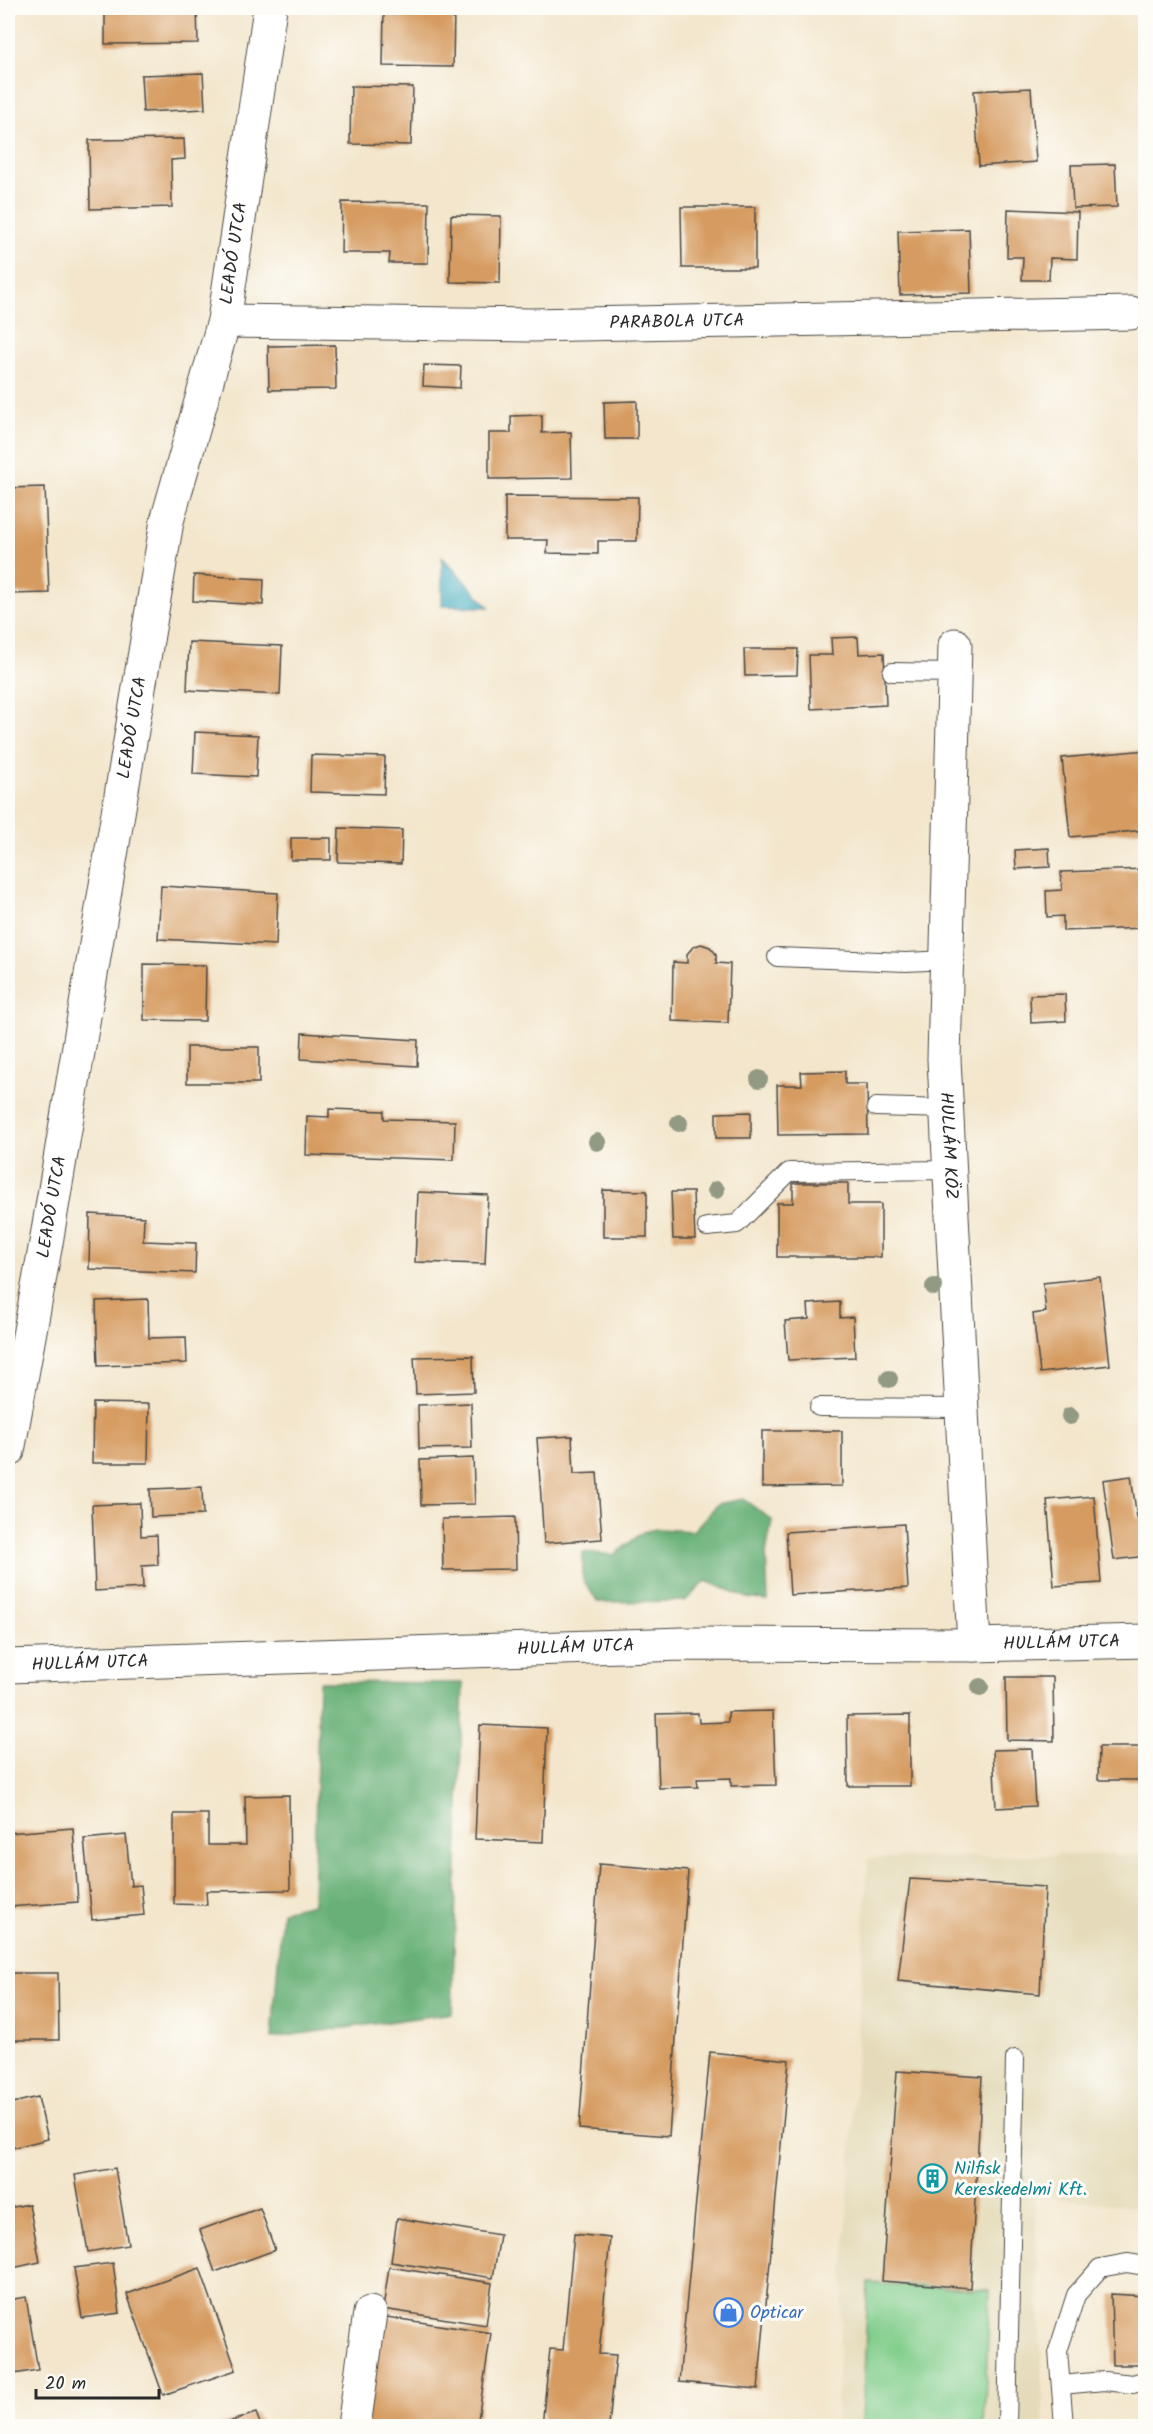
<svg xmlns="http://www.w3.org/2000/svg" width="1153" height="2434" viewBox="0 0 1153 2434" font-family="Kalam,sans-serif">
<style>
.built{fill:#e5dbba}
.green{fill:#81cd8b;stroke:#567c5b;stroke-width:1.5}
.forest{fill:#68b077;stroke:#4a6e51;stroke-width:1.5}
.water{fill:#41abc0;stroke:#366b76;stroke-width:1.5}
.building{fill:#d69b60}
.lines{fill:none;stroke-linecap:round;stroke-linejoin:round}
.service-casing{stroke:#494743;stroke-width:20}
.minor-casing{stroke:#494743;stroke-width:35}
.service{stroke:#fff;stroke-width:18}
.minor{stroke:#fff;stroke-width:33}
.tree{fill:#939a83}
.labels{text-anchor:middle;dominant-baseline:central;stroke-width:6;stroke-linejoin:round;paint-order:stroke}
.street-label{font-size:18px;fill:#2b2b2b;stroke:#fdfcf7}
.culture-label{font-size:18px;fill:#0d838f;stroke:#fdfcf7;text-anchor:start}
.shop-label{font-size:18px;fill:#366cbe;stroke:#fdfcf7;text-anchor:start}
</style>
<rect width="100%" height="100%" fill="#fdfcf7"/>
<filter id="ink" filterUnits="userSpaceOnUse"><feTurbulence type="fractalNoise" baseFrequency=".0167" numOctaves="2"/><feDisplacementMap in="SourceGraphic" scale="12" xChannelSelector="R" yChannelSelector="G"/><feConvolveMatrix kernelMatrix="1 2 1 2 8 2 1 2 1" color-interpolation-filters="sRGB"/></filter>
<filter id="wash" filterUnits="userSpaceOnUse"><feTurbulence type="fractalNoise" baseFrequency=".008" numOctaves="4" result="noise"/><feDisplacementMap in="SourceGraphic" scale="24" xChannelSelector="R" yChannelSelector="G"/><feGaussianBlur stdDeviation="1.35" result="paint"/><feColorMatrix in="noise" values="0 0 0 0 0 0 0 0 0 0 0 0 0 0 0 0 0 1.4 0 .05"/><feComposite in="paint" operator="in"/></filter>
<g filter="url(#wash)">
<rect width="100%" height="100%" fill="#f3e6cc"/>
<path class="built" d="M1145,1854V2208L1035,2196L1044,2426H835L868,1858Z"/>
<path class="green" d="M868,2283L990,2290L984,2426H862Z"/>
<path class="forest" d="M743,1499L772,1520L766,1553L768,1601L748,1598L706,1581L685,1601L598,1602L583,1580V1552L614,1555L643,1532L657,1529L693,1531L718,1504Z
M319,1682L463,1683L452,2013L272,2038L282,1911L313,1904Z"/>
<path class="water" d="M442,557L489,607L442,606Z"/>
<g id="blocks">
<path class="building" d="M105,8H197L198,43L105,44Z
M384,8L454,9L453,67L383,66Z
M203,73L205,109L143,112L141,75Z
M351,86L413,87L411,145L350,144Z
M1031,88L1036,162L979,166L974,91Z
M184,139L185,159L171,160L172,207L90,209L89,140Z
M1115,164L1117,207L1073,208L1071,165Z
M342,202L429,203L428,263H389L390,253H341Z
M681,207H755V268H682Z
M1008,209L1078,212L1077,259L1050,258L1049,280H1022L1023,257H1007Z
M451,215L501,216L500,283L450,282Z
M969,229L971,293L900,295L898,231Z
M335,345L336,389L269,390L268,346Z
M424,365L461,366L460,388L423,386Z
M637,401V439H605L604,402Z
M542,415V433L571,432L572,478L489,479V433H511V416Z
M45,487L49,593L8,594V488Z
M505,496L638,497L637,541H598V554L547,553L548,540H505Z
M194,575L264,579L263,605L193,601Z
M858,637L859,654L884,653L886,705L811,709L809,655H832L831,638Z
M189,642L282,646L280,695L187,690Z
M744,649H798L797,675L745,676Z
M195,732L258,735L256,777L193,774Z
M1146,750V830L1070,837L1062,758Z
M311,755L385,757L384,794L310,792Z
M339,828L402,830L401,864L338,862Z
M291,838H331V860H291Z
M1049,848L1050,867L1016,869L1015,850Z
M1146,869V928L1063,931V916L1047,917L1046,891L1062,890L1061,872Z
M161,886L278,893L276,945L158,939Z
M701,944L710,947L716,954V963L730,964L728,1023L672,1021L673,962L687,963V954L693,947Z
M144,964L206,965L205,1021L144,1020Z
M1065,994L1066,1021L1031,1023L1030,995Z
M8,1000H11L12,1026H8Z
M302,1033L418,1040L417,1066L301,1059Z
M187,1047H259V1083H187Z
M845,1071V1084H867L868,1134L778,1135L777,1085H802L801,1072Z
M329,1109L384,1111V1119L455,1121L454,1160L306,1155L307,1116L329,1117Z
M751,1112V1138H716V1113Z
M793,1183H848V1204H881V1257H777V1203H793Z
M603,1190L647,1191V1237H603Z
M418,1192L488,1195L485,1264L415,1262Z
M671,1192H693L695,1239H673Z
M90,1214L144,1217L143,1241L196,1243L195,1273L89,1269Z
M1100,1277L1110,1365L1040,1373L1033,1314L1046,1312L1043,1283Z
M148,1299L149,1338L186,1337L187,1363L98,1366L96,1301Z
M840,1302V1318L853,1317L855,1357L788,1360L785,1321L809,1319L808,1304Z
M473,1356L474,1392L416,1394L414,1357Z
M93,1403L149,1404L148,1463H92Z
M471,1403L472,1448L419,1449L418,1405Z
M762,1431H842V1486L762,1487Z
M572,1436L574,1474L597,1473L602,1539L544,1543L537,1438Z
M473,1458L475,1504L421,1505L420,1460Z
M1131,1476L1137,1518L1146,1516V1556L1114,1560L1103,1480Z
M202,1487L203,1515L151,1517L150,1489Z
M1094,1496L1101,1583L1054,1586L1047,1500Z
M140,1503L141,1536L157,1535L158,1565L142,1566L143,1588L95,1591L92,1505Z
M515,1517L516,1569L443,1570L442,1519Z
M904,1524L908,1588L790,1595L786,1532Z
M1006,1677H1053L1054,1741L1007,1740Z
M773,1711L776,1785L731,1786V1778L697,1779L698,1787L659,1788L656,1714L698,1713L699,1723L728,1722V1712Z
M910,1715V1786H848L847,1716Z
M480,1725L547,1728L543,1842L475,1839Z
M1099,1747H1142V1780H1098Z
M1032,1749L1035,1806L996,1808L993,1750Z
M289,1795L290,1890L206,1891L207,1905L174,1904V1814H208V1845H246L245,1796Z
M73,1828L78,1902L8,1907V1833Z
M126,1835L131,1886L141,1885L144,1915L92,1920L84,1839Z
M599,1864L688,1871L669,2136L579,2129Z
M910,1879L1045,1887L1040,1994L898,1981Z
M8,1973H58L59,2040H8Z
M710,2052L789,2060L758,2389L679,2382Z
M897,2071L982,2077L970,2288L882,2281Z
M38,2097L48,2139L8,2149V2104Z
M115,2168L128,2245L88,2252L75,2175Z
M29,2204L40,2262L8,2269V2208Z
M260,2208L275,2250L215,2272L200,2230Z
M397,2218L500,2235L493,2278L391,2262Z
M574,2234L610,2238L599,2354L616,2355L609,2426H542L550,2349L563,2350Z
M113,2263L120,2313L82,2318L74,2268Z
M389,2267L492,2283L486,2325L383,2309Z
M200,2268L236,2370L163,2395L127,2294Z
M1111,2294L1146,2296V2365H1113Z
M26,2297L38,2370L8,2375V2300Z
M380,2316L491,2333L477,2426H363Z
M256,2413L261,2426H217Z"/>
</g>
</g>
<g filter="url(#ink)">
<use href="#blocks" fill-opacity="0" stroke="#494743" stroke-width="1.5"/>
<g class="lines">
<defs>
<path id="service" d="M892,672L954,673
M777,957L906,962L948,960
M876,1107L947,1109
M707,1227L737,1224L789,1172L949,1170
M819,1407L962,1408
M1061,2385L1104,2381L1133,2384L1146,2380
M1007,2426L1015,2059
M1064,2426L1058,2351L1076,2295L1100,2268L1127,2263L1146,2266"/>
<g id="minor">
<path id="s1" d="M224,321L530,325L1131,313"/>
<path id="s2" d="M955,645L944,1059L974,1645"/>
<path id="s3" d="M8,1451L46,1243L167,521L224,321L270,8"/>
<path id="s4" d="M8,1666L683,1644L974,1645L1146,1641"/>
<path d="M354,2426L370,2313"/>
</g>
</defs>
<use href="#service" class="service-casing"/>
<use href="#minor" class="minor-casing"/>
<use href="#service" class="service"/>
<use href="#minor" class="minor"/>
</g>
<g class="tree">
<circle cx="759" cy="1079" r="9"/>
<circle cx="679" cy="1123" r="9"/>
<circle cx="597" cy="1142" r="9"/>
<circle cx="716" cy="1190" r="9"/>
<circle cx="934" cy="1287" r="9"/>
<circle cx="889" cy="1379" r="9"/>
<circle cx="1070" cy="1416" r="9"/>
<circle cx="980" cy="1687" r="9"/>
</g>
</g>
<defs>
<symbol id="building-ring" viewBox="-11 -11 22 22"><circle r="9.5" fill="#fdfcf7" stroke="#0f9aa8" stroke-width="1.5"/><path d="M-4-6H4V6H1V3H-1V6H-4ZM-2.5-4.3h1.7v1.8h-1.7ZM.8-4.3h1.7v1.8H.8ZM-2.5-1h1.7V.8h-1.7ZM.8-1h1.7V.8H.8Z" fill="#0f9aa8"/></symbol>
<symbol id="shop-ring" viewBox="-11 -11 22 22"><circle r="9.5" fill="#fdfcf7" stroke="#3f7fe0" stroke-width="1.5"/><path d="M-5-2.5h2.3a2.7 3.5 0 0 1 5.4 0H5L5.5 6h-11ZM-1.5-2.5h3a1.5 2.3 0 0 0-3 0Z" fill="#3f7fe0"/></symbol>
</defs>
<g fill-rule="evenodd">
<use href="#building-ring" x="916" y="2162" width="33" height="33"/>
<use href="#shop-ring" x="712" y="2296" width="33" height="33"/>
</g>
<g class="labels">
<g class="street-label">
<text stroke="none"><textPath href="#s3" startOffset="1220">LEADÓ UTCA</textPath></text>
<text stroke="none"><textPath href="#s1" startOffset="453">PARABOLA UTCA</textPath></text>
<text stroke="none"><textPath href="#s3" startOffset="734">LEADÓ UTCA</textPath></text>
<text stroke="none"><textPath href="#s2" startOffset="501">HULLÁM KÖZ</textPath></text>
<text stroke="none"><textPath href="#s3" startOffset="248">LEADÓ UTCA</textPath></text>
<text stroke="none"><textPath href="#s4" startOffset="1054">HULLÁM UTCA</textPath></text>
<text stroke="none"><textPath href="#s4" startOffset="568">HULLÁM UTCA</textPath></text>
<text stroke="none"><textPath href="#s4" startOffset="82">HULLÁM UTCA</textPath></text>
</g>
<g class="culture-label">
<text x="954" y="2169">Nilfisk<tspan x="954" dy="21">Kereskedelmi Kft.</tspan></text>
</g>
<g class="shop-label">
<text x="750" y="2313">Opticar</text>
</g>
</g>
<rect width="1153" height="2434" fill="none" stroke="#fdfcf7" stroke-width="30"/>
<path d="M36 2389v9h123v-9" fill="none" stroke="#2b2b2b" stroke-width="3"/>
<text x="45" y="2389" font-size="18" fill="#2b2b2b" stroke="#fdfcf7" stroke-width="4.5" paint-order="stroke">20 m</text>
</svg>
